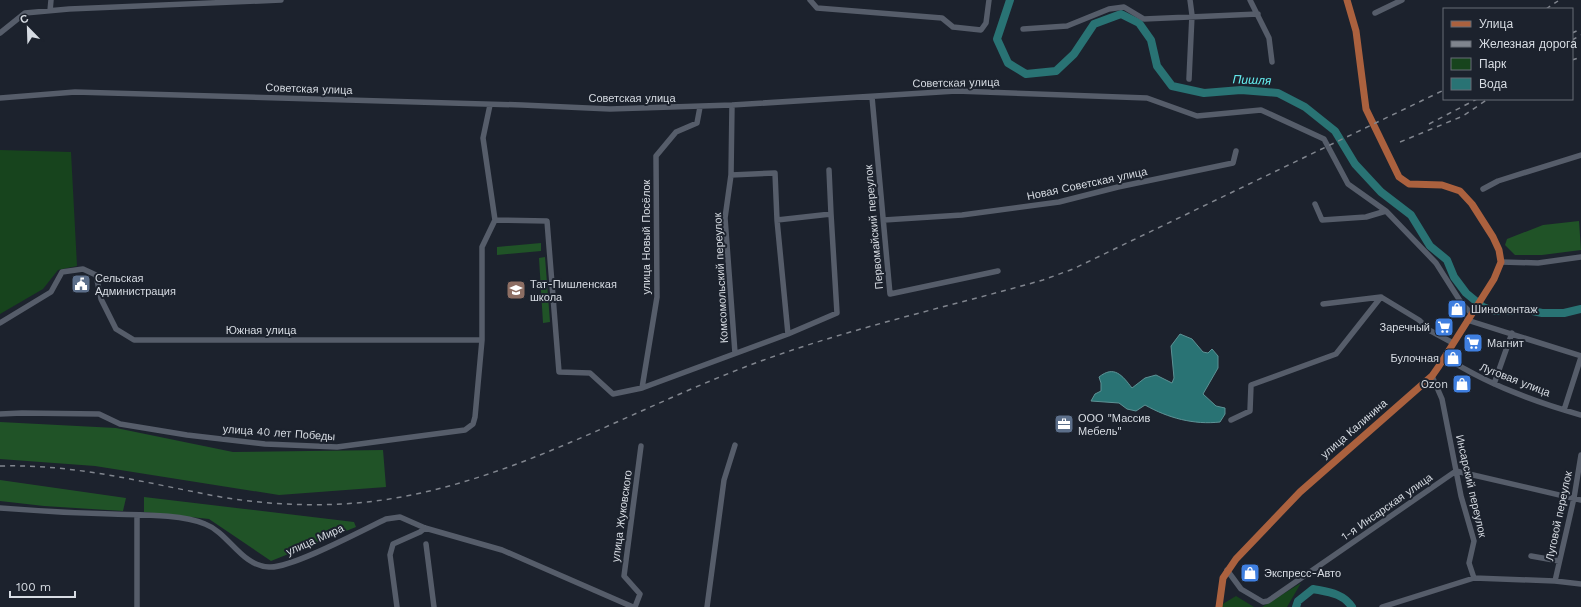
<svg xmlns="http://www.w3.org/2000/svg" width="1581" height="607" viewBox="0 0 1581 607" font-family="'Work Sans',sans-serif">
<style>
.green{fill:#17441d}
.forest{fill:#205327}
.water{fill:#297374;stroke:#5d9295}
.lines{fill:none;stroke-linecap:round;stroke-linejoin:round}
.river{stroke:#297374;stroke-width:8}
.minor{stroke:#565d6a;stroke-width:5.5}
.major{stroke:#ab613e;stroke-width:7}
.rail{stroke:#80858e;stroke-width:1.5;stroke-dasharray:5 5;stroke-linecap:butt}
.labels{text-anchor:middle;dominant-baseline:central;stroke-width:4;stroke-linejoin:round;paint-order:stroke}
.street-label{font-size:11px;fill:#d7dce3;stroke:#1c222d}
.poi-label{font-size:11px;fill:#d7dce3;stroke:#1c222d;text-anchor:start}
.water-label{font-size:12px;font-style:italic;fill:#67f2f4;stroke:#1c222d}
</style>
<rect width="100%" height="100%" fill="#1c222d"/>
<path class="green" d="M0,150L71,152L77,266L58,270L43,289L0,314Z
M1301,583L1287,607H1262Z
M1236,596L1254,607H1221V605Z"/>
<path class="forest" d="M1579,221L1581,250L1542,255H1515L1505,245L1507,239L1543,225Z
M541,243V251L497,255V247Z
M545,257L550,322L543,323L539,258Z
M0,422L116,428L233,452L383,450L386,487L279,495L95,466L0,459Z
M0,480L126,498L123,511L44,506L0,501Z
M144,497L354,522L356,527L271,561L209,519L144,512Z"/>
<path class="water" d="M1180,334L1192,339L1203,352L1208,353L1212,349L1218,356V368L1203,394L1216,406L1225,408V414L1220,422C1194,425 1168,418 1145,405L1136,411L1127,409L1119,403L1091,401L1095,394L1101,391V383L1099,377C1114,365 1122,375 1132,388L1145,378L1156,375L1172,383L1174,378L1171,346Z"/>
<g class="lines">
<path class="river" d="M1010,0L997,39L1008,63L1026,74L1056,71L1074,54L1094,24L1121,14L1139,23L1151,40L1157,66L1172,86L1204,93L1241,90L1278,93L1305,107L1335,131L1355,164L1381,192L1411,215L1430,246L1447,260L1454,277L1466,293L1483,307L1493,311L1528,310L1542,313H1564L1581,309
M1296,607L1298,601L1313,589C1328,592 1343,593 1352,607"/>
<path class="minor" d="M810,0L817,8L942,18L953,27L981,30L986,23L989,0
M1250,0L1269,38L1272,62
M50,11L51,0
M1375,13L1402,0
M1023,29L1067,26L1109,9L1124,7L1144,19L1258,14
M0,33L25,13L69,9L281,0
M1189,79L1192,15L1190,0
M872,97L890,294L998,271
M0,98L75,92L522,105L610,109L732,105L956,91L1147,98L1197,116L1261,110L1324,139L1348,184L1386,211L1436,263L1462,304L1472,314
M490,105L483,138L495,220L547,221L559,372L590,373L613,394L642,388L788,334L837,313L831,214L777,220L775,173L731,175
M732,105L731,175L725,218L735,353
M829,170L831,214
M1483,189L1498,181L1581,155
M1315,204L1322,220L1366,217L1386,211
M777,220L788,334
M884,220L962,215L1059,202L1118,187L1233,163L1236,151
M1501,262L1538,263L1581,257
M1323,304L1381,297
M1467,320L1581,356
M0,323L51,292L62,272L83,269L96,275L101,299L116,329L134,340H482
M1445,357C1486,384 1535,402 1581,415
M1432,376L1442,399L1461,496L1474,541L1469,563L1474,578
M1494,384L1512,333
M642,388L657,297L656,156L676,132L697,123L700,107
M1564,410L1581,357
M0,414L22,413L99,414L120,424L187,435L265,444L337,447L465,430L473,424L475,417L482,340V247L495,220
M1231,420L1250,411L1251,385L1336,354L1381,297L1419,320L1429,330L1453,343
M0,508C37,511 74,513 112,514C138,515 181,514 205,524C229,533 241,566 269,567C290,569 363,530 386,519L400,517L425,528L502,550L633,607
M426,544L434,607
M1531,556L1559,561
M1227,570L1241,589L1263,602L1268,601L1456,471L1581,500
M1555,581L1574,498L1581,455
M137,607V515
M397,607L390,555L393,544L420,532L425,528
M635,607L640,594L624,576L641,446
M707,607L724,480L735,445
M1382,607L1474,578L1555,581L1581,584"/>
<path class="major" d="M1219,607L1223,578L1236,559L1300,492L1432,376L1439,366L1494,279L1501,262L1499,250L1493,237L1472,204L1460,191L1442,185L1409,184L1399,177L1366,109L1356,31L1347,0"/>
<path class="rail" d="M1546,9L1558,1
M1572,33L1581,29
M1572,40L1581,35
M1572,60L1581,57
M1429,124L1477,99
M1400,142L1463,116L1488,99
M0,466C79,464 144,483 221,497C269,505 318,507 367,502C502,487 620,415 745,367C841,330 944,308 1043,280L1073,269L1444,90"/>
</g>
<defs>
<symbol id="civic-square" viewBox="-11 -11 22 22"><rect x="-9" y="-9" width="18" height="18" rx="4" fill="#5c6f8a" stroke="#1c222d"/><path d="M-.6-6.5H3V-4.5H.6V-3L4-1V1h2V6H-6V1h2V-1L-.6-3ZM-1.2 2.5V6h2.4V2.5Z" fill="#fff"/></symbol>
<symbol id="school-square" viewBox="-11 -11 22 22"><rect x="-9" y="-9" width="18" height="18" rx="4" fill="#8d6e63" stroke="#1c222d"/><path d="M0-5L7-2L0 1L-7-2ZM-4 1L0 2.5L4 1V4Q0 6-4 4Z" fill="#fff"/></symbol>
<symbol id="shop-square" viewBox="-11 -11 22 22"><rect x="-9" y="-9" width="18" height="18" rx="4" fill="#3f7fe0" stroke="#1c222d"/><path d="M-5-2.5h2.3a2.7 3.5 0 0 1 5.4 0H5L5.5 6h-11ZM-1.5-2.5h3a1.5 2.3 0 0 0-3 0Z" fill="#fff"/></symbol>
<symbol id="supermarket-square" viewBox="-11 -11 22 22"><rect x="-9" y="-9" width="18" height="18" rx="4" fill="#3f7fe0" stroke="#1c222d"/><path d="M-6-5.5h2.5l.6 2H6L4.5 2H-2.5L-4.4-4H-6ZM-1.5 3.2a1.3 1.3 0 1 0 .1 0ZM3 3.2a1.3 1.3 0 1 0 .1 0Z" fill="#fff"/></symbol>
<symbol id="office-square" viewBox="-11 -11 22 22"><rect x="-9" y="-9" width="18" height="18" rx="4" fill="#5c6f8a" stroke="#1c222d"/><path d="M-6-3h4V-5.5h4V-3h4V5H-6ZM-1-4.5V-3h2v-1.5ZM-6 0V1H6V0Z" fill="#fff"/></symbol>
</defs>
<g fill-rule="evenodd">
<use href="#civic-square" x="70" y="273" width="22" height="22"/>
<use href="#school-square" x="505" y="279" width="22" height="22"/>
<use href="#shop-square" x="1446" y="298" width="22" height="22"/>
<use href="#supermarket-square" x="1433" y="316" width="22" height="22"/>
<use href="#supermarket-square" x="1462" y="332" width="22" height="22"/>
<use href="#shop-square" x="1442" y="347" width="22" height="22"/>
<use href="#shop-square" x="1451" y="373" width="22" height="22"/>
<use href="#office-square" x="1053" y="413" width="22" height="22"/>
<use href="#shop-square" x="1239" y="562" width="22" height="22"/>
</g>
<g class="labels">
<g class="street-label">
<text transform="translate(956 83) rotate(-1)">Советская улица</text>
<text transform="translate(309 89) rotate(2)">Советская улица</text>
<text x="632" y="98">Советская улица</text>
<text transform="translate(1087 184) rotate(-12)">Новая Советская улица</text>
<text transform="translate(874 227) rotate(-95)">Первомайский переулок</text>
<text transform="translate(646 237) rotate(-90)">улица Новый Посёлок</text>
<text transform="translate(721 278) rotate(-93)">Комсомольский переулок</text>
<text x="261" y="330">Южная улица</text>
<text transform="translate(1515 380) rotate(21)">Луговая улица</text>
<text transform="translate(1354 429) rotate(-41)">улица Калинина</text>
<text transform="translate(279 433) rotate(4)">улица 40 лет Победы</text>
<text transform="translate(1471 486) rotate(77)">Инсарский переулок</text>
<text transform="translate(1387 507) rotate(-35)">1-я Инсарская улица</text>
<text transform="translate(622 516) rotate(-82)">улица Жуковского</text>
<text transform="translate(1559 516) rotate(-78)">Луговой переулок</text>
<text transform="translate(315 540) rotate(-24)">улица Мира</text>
</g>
<g class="poi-label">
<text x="95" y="278">Сельская<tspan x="95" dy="13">Администрация</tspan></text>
<text x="530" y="284">Тат-Пишленская<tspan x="530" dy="13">школа</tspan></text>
<text x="1471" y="309">Шиномонтаж</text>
<text x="1430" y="327" text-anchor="end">Заречный</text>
<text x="1487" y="343">Магнит</text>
<text x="1439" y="358" text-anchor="end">Булочная</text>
<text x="1448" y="384" text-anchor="end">Ozon</text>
<text x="1078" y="418">ООО "Массив<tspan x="1078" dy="13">Мебель"</tspan></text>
<text x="1264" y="573">Экспресс-Авто</text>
</g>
<g class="water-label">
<text transform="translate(1252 80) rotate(2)">Пишля</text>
</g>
</g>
<rect x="1443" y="8" width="130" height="92" fill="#1c222d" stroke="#676c76"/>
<rect x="1451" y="21" width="20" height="6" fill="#ab613e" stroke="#676c76"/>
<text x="1479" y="28" font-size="12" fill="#d7dce3">Улица</text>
<rect x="1451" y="41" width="20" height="6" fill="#80858e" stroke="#676c76"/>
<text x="1479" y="48" font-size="12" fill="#d7dce3">Железная дорога</text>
<rect x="1451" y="58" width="20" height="12" fill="#17441d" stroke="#676c76"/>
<text x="1479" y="68" font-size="12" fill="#d7dce3">Парк</text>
<rect x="1451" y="78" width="20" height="12" fill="#297374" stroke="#676c76"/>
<text x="1479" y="88" font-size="12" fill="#d7dce3">Вода</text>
<g transform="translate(28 28) rotate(337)" stroke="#1c222d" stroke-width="3" paint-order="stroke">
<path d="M0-3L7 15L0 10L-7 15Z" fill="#d7dce3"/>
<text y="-6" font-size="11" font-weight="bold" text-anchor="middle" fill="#d7dce3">С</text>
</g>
<path d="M10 591v6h65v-6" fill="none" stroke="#d7dce3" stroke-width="2"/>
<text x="16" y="591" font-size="12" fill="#d7dce3" stroke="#1c222d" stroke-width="3" paint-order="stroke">100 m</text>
</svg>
